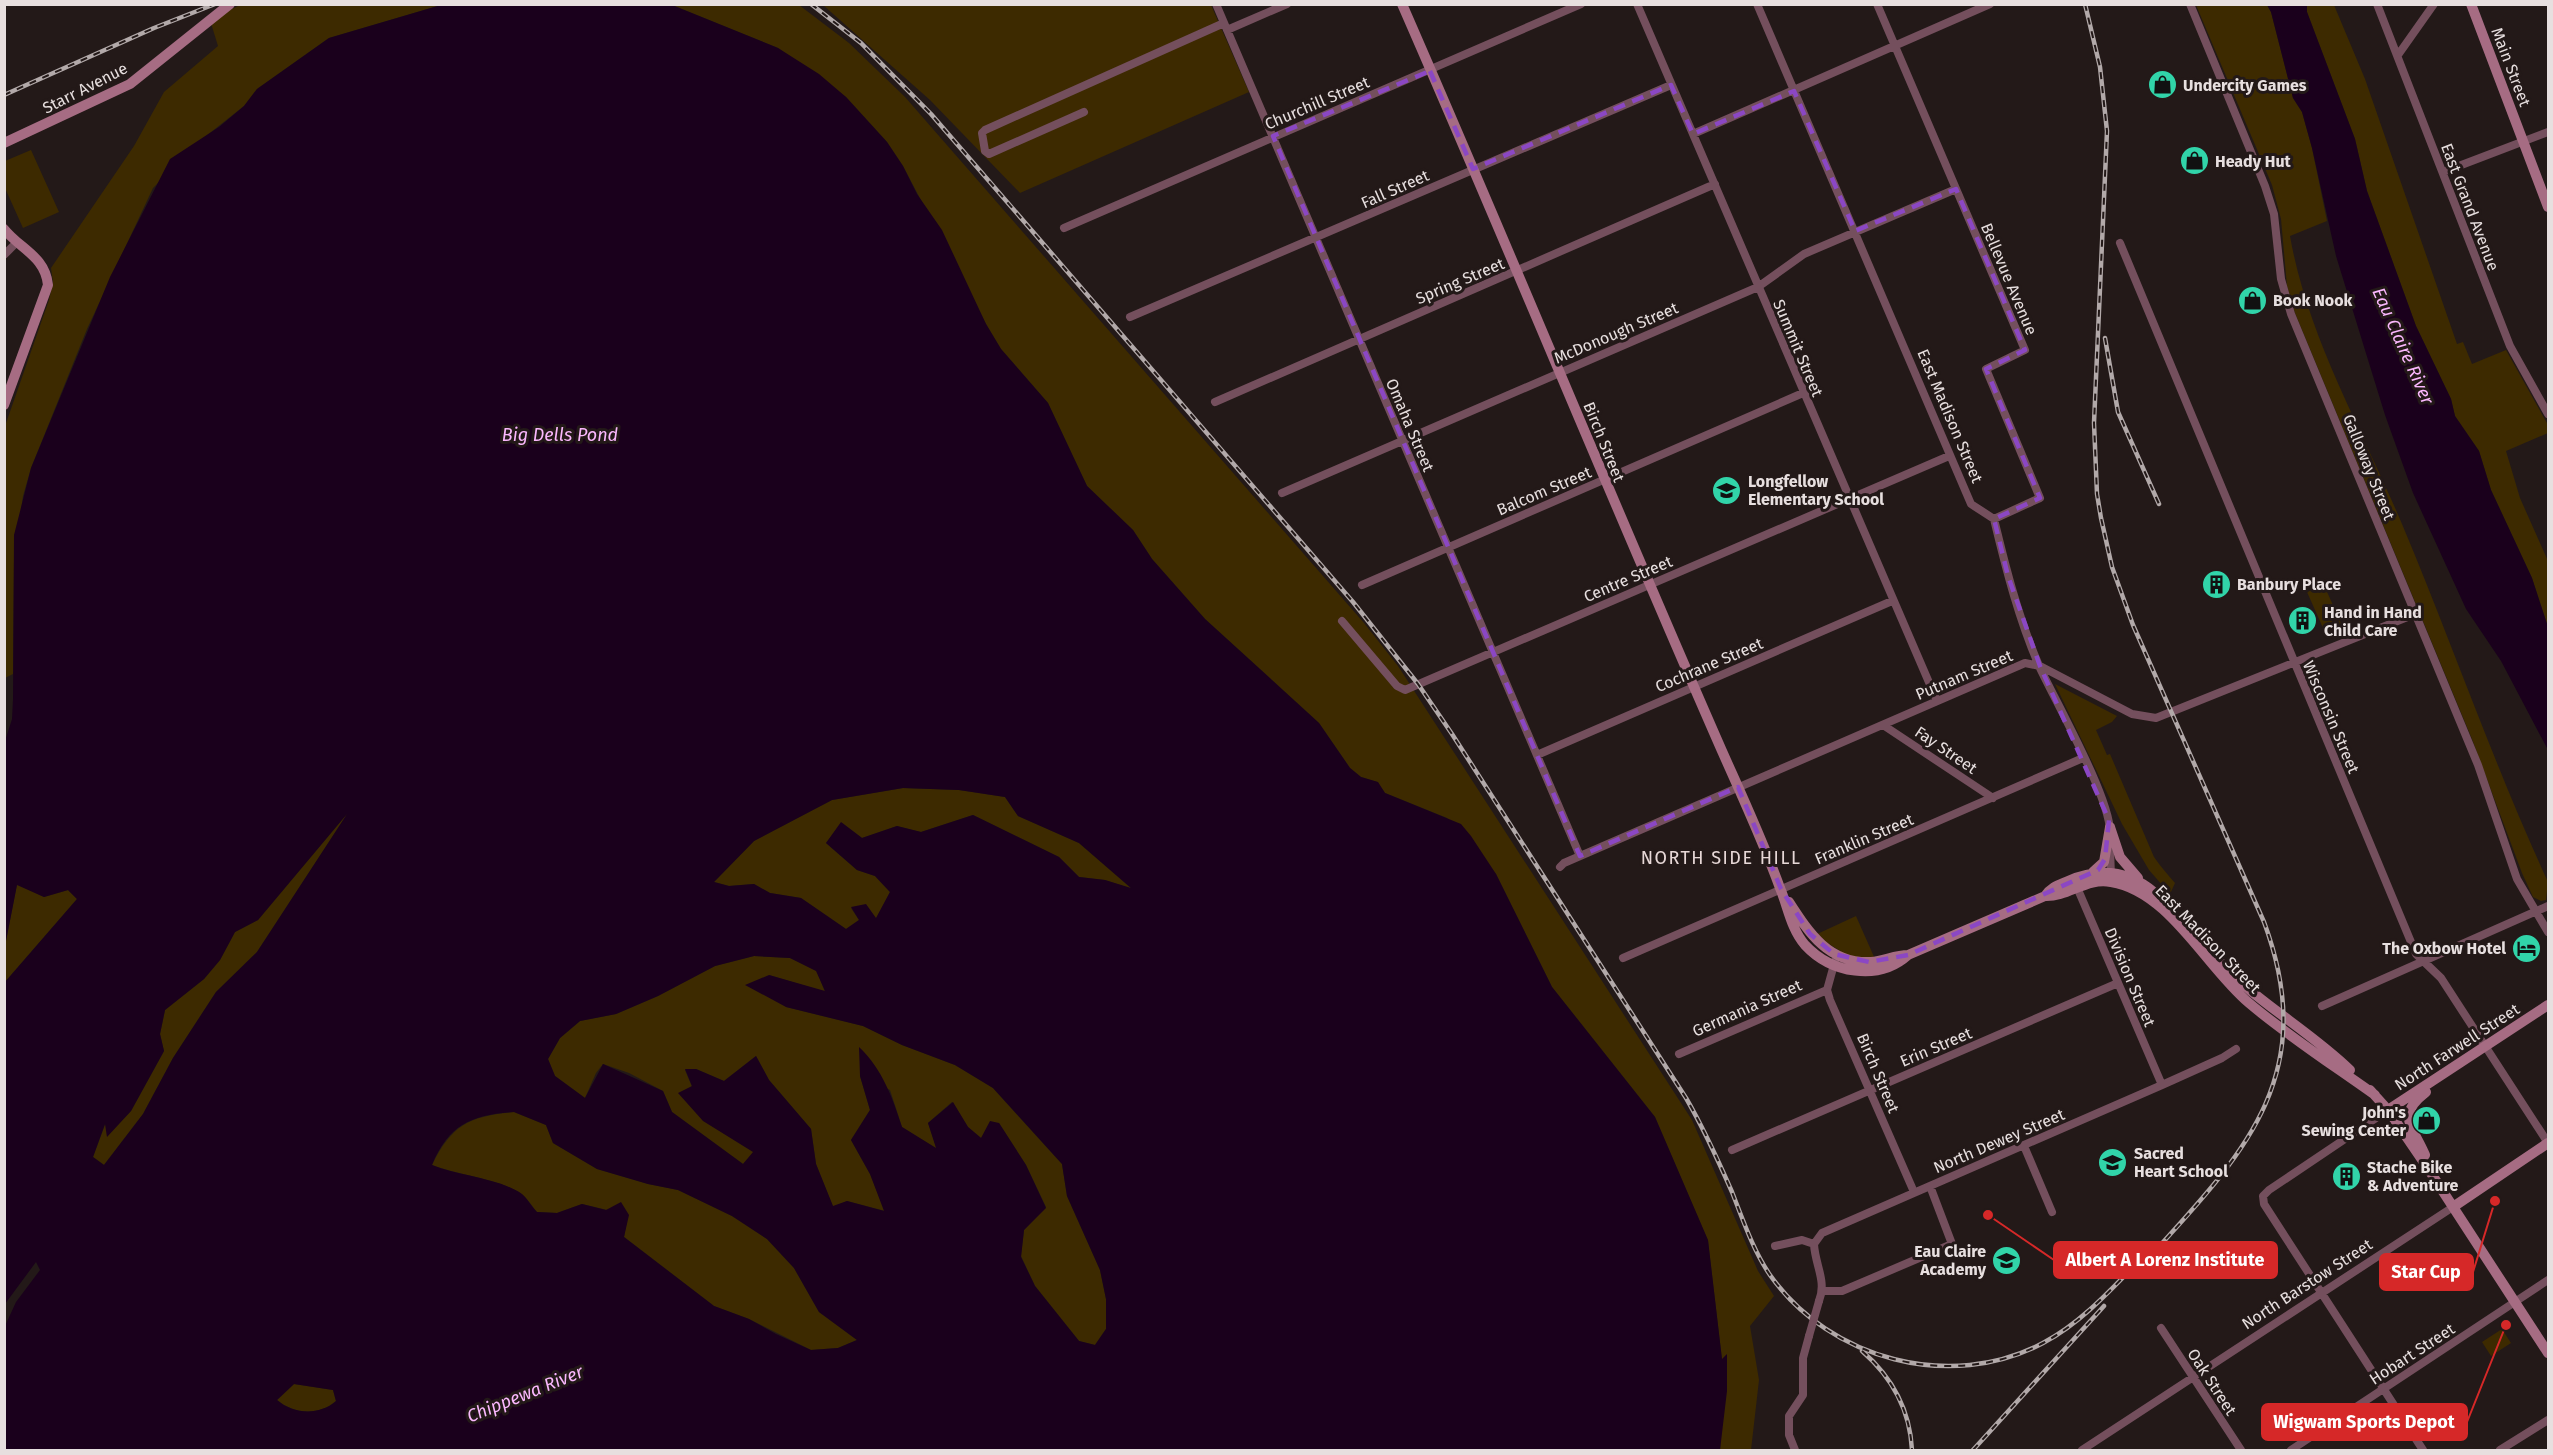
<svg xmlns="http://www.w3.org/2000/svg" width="2553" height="1455" viewBox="0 0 2553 1455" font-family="'Fira Sans',sans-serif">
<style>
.green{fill:#3d2a00}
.water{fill:#1a001c;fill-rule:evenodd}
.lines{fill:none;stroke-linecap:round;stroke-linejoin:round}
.street{stroke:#744f5d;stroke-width:8}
.secondary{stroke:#a66c83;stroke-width:10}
.rail-casing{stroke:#b2a9a9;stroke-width:4.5}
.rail{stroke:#231918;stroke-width:2;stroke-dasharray:7;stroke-linecap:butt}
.street-bridge{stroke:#744f5d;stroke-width:8}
.marked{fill:none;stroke:#8b47c4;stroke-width:4.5;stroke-dasharray:12 8;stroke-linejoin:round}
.labels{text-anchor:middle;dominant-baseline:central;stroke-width:6;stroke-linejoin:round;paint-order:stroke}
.street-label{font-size:16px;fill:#e7dfdf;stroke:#231918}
.poi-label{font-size:16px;font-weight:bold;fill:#e7dfdf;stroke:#231918;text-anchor:start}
.water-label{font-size:18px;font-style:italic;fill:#fab7fd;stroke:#231918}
.neighbourhood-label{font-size:18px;letter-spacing:1.5px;fill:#e7d8d7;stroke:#231918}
.leader{fill:none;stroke:#d62828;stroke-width:2}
.callout-dot{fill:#d62828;stroke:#231918;stroke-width:2}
.callout{fill:#d62828;stroke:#d62828;stroke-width:2}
.callout-label{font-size:18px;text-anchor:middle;font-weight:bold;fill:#fff}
</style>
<rect width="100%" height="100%" fill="#231918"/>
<path class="green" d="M240,5H441L329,38L257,89L244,106L201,140L153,188L87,329L31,468L23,496L14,562L13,674L5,678V426L49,300L53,282L51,268L134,146L164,92L218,46L210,20Z
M672,5H799L849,43L905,97L1364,623L1398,666L1692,1120L1758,1271L1774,1296L1750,1326L1759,1380L1751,1450H1720L1726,1355L1722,1360L1708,1241L1655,1117L1552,987L1496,874L1447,818L1385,793L1377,782L1361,777L1350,768L1319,723L1205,619L1152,559L1133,530L1087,486L1048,403L1001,349L986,324L903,166L887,142L846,97L778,48Z
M823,5H1211L1249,92L1020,193L930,100Z
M2196,5H2267L2271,12L2293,98L2302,112L2312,148L2327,221L2290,236C2308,338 2362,429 2402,524C2452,643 2494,765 2548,882L2546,900L2541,901L2533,897L2522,873L2472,739L2295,313L2287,286L2281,219L2272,185Z
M2307,5H2334L2365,79L2457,344L2463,342L2472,364L2506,350L2548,425V433L2506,451L2520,498L2548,561V627L2532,578L2491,490L2479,451L2455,416L2451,399L2416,326L2367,191L2355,139L2307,12Z
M31,150L59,212L23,228L5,188V161Z
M2324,585L2344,630L2327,637L2307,592Z
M2055,684L2117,716L2112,722L2096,730L2107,755L2110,754L2154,857C2161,867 2168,875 2175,883L2170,894L2149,870L2122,824Z
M903,788L959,790L1005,797L1018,816L1079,843L1132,889L1105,880L1079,877L1059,857L973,815L921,832L897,826L862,838L842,823L826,843L857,870L875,876L890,892L876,919L851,908L859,920L846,929L801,898L770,893L754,884L729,886L714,882L754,841L832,800Z
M350,810L257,952L216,992L173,1058L143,1114L104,1165L93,1157L106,1122L107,1136L131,1111L164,1051L160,1034L165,1010L204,979L220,960L235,932L258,920Z
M17,884L44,897L68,890L77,899L5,982V946Z
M1856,916L1875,959L1848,956L1815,935Z
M754,956L790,958L817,971L825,992L769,975L786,1007L863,1026L902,1045L955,1065L993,1088L1031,1130L1062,1164L1067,1196L1100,1270L1106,1299V1329L1095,1345L1079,1341L1035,1286L1021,1256L1024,1230L1046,1207L1026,1165L999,1123L981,1138L968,1127L952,1102L928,1123L937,1149L902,1127L890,1090L860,1076L870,1110L851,1140L870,1174L885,1211L847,1201L833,1207L816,1164L811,1129L769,1080L756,1056L724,1081L696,1069L685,1070L692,1087L754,1152L743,1164L672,1112L663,1091L629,1073L603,1064L596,1073L585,1098L555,1076L548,1059L560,1038L580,1021L616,1014L658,996L715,966Z
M514,1112L546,1125L553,1143L597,1169L648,1184L678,1190L732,1216L767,1239L794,1268L819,1312L857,1340L838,1348L811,1350L749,1319L714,1306L624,1237L628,1215L582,1204L557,1213L537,1212C532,1206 527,1198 521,1194C501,1179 457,1175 432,1165C452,1124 470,1116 514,1112Z
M2502,1329L2511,1343L2491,1356L2482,1342Z
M294,1384L333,1390L336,1401C319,1416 294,1414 277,1400Z"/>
<path class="water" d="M441,5H672L778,48L819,74L846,97L887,142L903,166L917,194L942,230L986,324L1001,349L1048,403L1087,486L1133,530L1152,559L1205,619L1319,723L1350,768L1361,777L1378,782L1385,793L1461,824L1471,836L1496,874L1552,987L1655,1117L1708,1240L1722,1359L1727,1354V1391L1720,1450H5V1326L16,1302L40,1270L36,1262L5,1304V982L77,899L68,890L44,897L17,885L5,946L4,744L12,719L13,699L14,535L31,468L110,277L170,159L219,127L244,106L257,89L329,38ZM903,788L959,790L1005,797L1018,816L1079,843L1131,888L1105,880L1079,877L1059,857L973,815L921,832L897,826L862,838L841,822L826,843L857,870L875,876L890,892L876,918L866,904L851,907L859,920L846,929L801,898L770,893L754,884L729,886L714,882L754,841L832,800ZM347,814L257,952L216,992L173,1058L143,1114L104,1165L93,1157L105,1124L107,1137L131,1111L164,1051L160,1034L165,1010L204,979L220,960L235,932L258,920ZM754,956L790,958L816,971L825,991L769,975L745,985L786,1007L863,1026L902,1045L955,1065L993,1088L1062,1164L1067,1196L1100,1270L1106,1299V1329L1095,1345L1079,1341L1035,1286L1021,1257L1024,1230L1046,1208L1026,1165L999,1123L990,1121L981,1138L968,1127L953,1102L928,1123L936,1148L902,1127C892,1097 883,1070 859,1047L860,1076L870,1110L851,1140L870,1174L884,1211L847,1201L833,1206L816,1164L811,1129L769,1080L756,1056L724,1081L696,1069H685L692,1086L678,1093L703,1121L753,1152L743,1164L672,1112L663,1091L603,1064L585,1098L555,1076L548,1059L560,1038L580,1021L616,1014L658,996L715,966ZM514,1112L546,1125L553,1143L597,1169L648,1184L678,1190L732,1216L767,1239L794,1268L819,1312L857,1340L838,1348L811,1350L776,1334L749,1319L714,1306L624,1237L629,1215L621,1202L606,1210L582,1204L557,1213L537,1212C532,1207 527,1198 522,1194C499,1178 459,1176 432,1165C449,1124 472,1115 514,1112ZM294,1384L333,1390L336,1401C319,1416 293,1414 277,1400Z
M2267,5H2307V12L2355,139L2367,191L2416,326L2451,399L2455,416L2479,451L2491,490L2532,578L2548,627V750L2501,661L2466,609L2413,493L2385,415L2336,256L2312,148L2302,112L2293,98L2271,12Z"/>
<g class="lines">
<path class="street" d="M1216,4L1580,856
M1637,4L1937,701
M1757,4L1971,504L1994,519C2006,569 2019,620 2040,668C2057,704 2110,798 2110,832
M1877,4L2025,350L1986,369L2040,498L1994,519
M2190,4L2265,186L2274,214L2281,279L2291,314L2478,765L2517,879L2548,932
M2377,4L2510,346L2548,414
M1227,30L1287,4
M2398,55L2434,4
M1084,112L989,154L985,151L982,133L985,130L1224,23
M1693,134L1990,4
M2443,172L2548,132
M1064,228L1581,4
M2120,243L2416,954L2441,978L2548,1143
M4,255L16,243
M1130,317L1671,85
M1215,402L1715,184
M1282,493L1758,287L1804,254L1956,189
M1362,585L1803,393
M1342,621L1397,686L1405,690L1949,456
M1883,725L1993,798
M1537,755L1892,601
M2110,847L2111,877
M1560,867L1564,863L2025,663L2040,666L2132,714L2156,718L2415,614
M2076,885L2162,1085
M1623,958L2083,758
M1835,961L1827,990L1830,1000L1914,1192
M2322,1006L2548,906
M1679,1054L1827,990
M2388,1110L2269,1190L2263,1196L2264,1204L2423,1450
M2024,1146L2052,1212
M1732,1150L2118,983
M1814,1244L1822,1233L2162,1085L2222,1058L2236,1049
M1814,1244C1815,1265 1827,1281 1819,1301
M1775,1246L1802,1240L1814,1244
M1823,1291H1842L1952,1244L1930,1186
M2161,1328L2241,1450
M1795,1450L1789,1435V1416L1803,1395V1358L1809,1336
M2082,1450L2453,1207
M2291,1450L2548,1280
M2500,1450L2548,1420"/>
<path class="secondary" d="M1402,4C1511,253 1613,503 1722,751C1742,796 1763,841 1780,888C1788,907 1791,929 1805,945C1831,973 1878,982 1908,955L2045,896C2068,897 2087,877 2111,882C2169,891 2206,967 2249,1003C2288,1036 2333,1065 2375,1095
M2471,4L2548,207
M4,143L130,84L230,4
M4,229C20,249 45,256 48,285L4,405
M2110,827L2120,857L2138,878
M2093,872L2104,862L2110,827
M2045,896C2051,887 2059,885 2068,881C2100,867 2129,871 2155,893
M1789,902C1809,933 1829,964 1871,962C1884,961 1895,955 1908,955
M2217,959C2256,1002 2309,1030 2350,1070
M2370,1090L2388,1110L2429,1170L2548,1353
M2388,1110L2548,1005
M2425,1155C2413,1126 2395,1116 2426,1092
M2453,1207L2548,1143"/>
<defs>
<path id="rail" d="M811,4L861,43L931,114L1353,602L1418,684L1452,734L1686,1098C1704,1129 1718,1160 1732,1192C1743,1220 1753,1250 1770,1275C1830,1360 1951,1392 2043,1343C2079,1324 2108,1293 2136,1264
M2085,4L2100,67L2107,131L2094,423L2097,494L2101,518L2112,567L2133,625L2264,922C2324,1084 2235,1162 2135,1273
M4,95L154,28L215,4
M2105,338L2118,412L2159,504
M1862,1351C1892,1377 1910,1411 1912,1450
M1973,1450L2104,1306"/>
</defs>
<use href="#rail" class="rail-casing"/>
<use href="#rail" class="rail"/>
<path class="street-bridge" d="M1809,1336L1819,1301"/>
</g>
<path class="marked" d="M1430,71L1473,169L1671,85L1693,134L1794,91L1855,231L1956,189L2025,350L1986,369L2040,498L1994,519L2008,576L2040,666L2109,820L2105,859L2098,870L1908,955L1869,962L1834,954L1810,934L1781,889L1738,787L1580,856L1273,136Z"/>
<defs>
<symbol id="shop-disc" viewBox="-11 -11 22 22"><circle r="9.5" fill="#31d4a9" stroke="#231918"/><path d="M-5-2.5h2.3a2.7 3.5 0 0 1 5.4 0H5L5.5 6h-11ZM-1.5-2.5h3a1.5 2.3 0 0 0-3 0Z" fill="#111"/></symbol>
<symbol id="school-disc" viewBox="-11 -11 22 22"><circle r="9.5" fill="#31d4a9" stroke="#231918"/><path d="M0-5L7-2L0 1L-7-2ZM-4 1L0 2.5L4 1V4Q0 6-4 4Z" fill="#111"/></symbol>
<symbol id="building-disc" viewBox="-11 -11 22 22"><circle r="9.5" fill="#31d4a9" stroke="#231918"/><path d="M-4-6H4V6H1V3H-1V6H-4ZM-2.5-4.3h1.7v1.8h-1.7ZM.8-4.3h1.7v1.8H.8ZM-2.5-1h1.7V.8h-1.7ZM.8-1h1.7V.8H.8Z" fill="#111"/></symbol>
<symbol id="hotel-disc" viewBox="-11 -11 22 22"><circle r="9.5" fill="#31d4a9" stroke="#231918"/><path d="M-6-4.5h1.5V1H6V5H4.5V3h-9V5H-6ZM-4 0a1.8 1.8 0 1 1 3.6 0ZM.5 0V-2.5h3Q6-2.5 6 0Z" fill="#111"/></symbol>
</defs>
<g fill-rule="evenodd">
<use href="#shop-disc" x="2146" y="68" width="33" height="33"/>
<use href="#shop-disc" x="2178" y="144" width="33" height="33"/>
<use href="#shop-disc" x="2236" y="284" width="33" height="33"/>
<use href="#school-disc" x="1710" y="474" width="33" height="33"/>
<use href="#building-disc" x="2200" y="568" width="33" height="33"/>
<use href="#building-disc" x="2286" y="604" width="33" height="33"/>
<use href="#hotel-disc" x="2510" y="932" width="33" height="33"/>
<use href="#shop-disc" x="2410" y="1104" width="33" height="33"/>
<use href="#school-disc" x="2096" y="1146" width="33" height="33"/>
<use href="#building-disc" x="2330" y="1160" width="33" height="33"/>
<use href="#school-disc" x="1990" y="1244" width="33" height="33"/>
</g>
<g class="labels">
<g class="street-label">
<text transform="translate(2511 67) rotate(69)">Main Street</text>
<text transform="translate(85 88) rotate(-27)">Starr Avenue</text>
<text transform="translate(1317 103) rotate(-23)">Churchill Street</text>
<text transform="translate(1395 189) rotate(-24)">Fall Street</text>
<text transform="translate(2470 207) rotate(69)">East Grand Avenue</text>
<text transform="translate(2009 279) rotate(67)">Bellevue Avenue</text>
<text transform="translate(1460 281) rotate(-23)">Spring Street</text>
<text transform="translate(1616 333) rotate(-23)">McDonough Street</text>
<text transform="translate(1798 348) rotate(67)">Summit Street</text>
<text transform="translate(1950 416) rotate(67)">East Madison Street</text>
<text transform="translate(1410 425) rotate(67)">Omaha Street</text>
<text transform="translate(1604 442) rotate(68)">Birch Street</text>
<text transform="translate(2369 467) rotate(68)">Galloway Street</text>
<text transform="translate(1544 491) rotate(-23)">Balcom Street</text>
<text transform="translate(1628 579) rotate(-23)">Centre Street</text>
<text transform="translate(1709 665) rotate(-23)">Cochrane Street</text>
<text transform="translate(1964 675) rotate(-23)">Putnam Street</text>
<text transform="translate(2331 717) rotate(67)">Wisconsin Street</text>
<text transform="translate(1946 750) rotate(34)">Fay Street</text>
<text transform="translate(1864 839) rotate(-23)">Franklin Street</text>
<text transform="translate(2208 939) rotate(46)">East Madison Street</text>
<text transform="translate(2130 977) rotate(67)">Division Street</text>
<text transform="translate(1747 1008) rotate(-24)">Germania Street</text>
<text transform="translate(1936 1047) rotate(-23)">Erin Street</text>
<text transform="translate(2457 1047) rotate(-33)">North Farwell Street</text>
<text transform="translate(1878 1073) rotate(67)">Birch Street</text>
<text transform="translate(1999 1141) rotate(-23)">North Dewey Street</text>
<text transform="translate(2307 1284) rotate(-33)">North Barstow Street</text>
<text transform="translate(2412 1354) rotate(-33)">Hobart Street</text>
<text transform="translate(2212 1382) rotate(57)">Oak Street</text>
</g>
<g class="poi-label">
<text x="2183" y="85">Undercity Games</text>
<text x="2215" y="161">Heady Hut</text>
<text x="2273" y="300">Book Nook</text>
<text x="1748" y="481">Longfellow<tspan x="1748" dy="18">Elementary School</tspan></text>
<text x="2237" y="584">Banbury Place</text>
<text x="2324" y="612">Hand in Hand<tspan x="2324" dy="18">Child Care</tspan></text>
<text x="2506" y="948" text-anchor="end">The Oxbow Hotel</text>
<text x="2406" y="1112" text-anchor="end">John's<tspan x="2406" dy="18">Sewing Center</tspan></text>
<text x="2134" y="1153">Sacred<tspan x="2134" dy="18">Heart School</tspan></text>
<text x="2367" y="1167">Stache Bike<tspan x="2367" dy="18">&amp; Adventure</tspan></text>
<text x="1986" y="1251" text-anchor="end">Eau Claire<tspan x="1986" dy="18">Academy</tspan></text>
</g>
<g class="water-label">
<text transform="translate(2403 346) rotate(66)">Eau Claire River</text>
<text x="560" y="435">Big Dells Pond</text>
<text transform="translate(525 1394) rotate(-22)">Chippewa River</text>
</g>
<g class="neighbourhood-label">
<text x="1721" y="858">NORTH SIDE HILL</text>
</g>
</g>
<path class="leader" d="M1988 1215L2054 1260M2495 1201L2473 1272M2506 1325L2467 1422"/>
<g class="callout-dot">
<circle cx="1988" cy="1215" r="6"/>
<circle cx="2495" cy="1201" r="6"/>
<circle cx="2506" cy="1325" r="6"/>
</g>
<g class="callout">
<rect x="2054" y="1242" width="223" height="36" rx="6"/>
<rect x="2380" y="1254" width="93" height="36" rx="6"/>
<rect x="2262" y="1404" width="205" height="36" rx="6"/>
</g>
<g class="callout-label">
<text x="2165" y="1266">Albert A Lorenz Institute</text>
<text x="2426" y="1278">Star Cup</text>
<text x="2364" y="1428">Wigwam Sports Depot</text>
</g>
<rect width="2553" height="1455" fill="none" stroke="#e7dfdf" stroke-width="12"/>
</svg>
